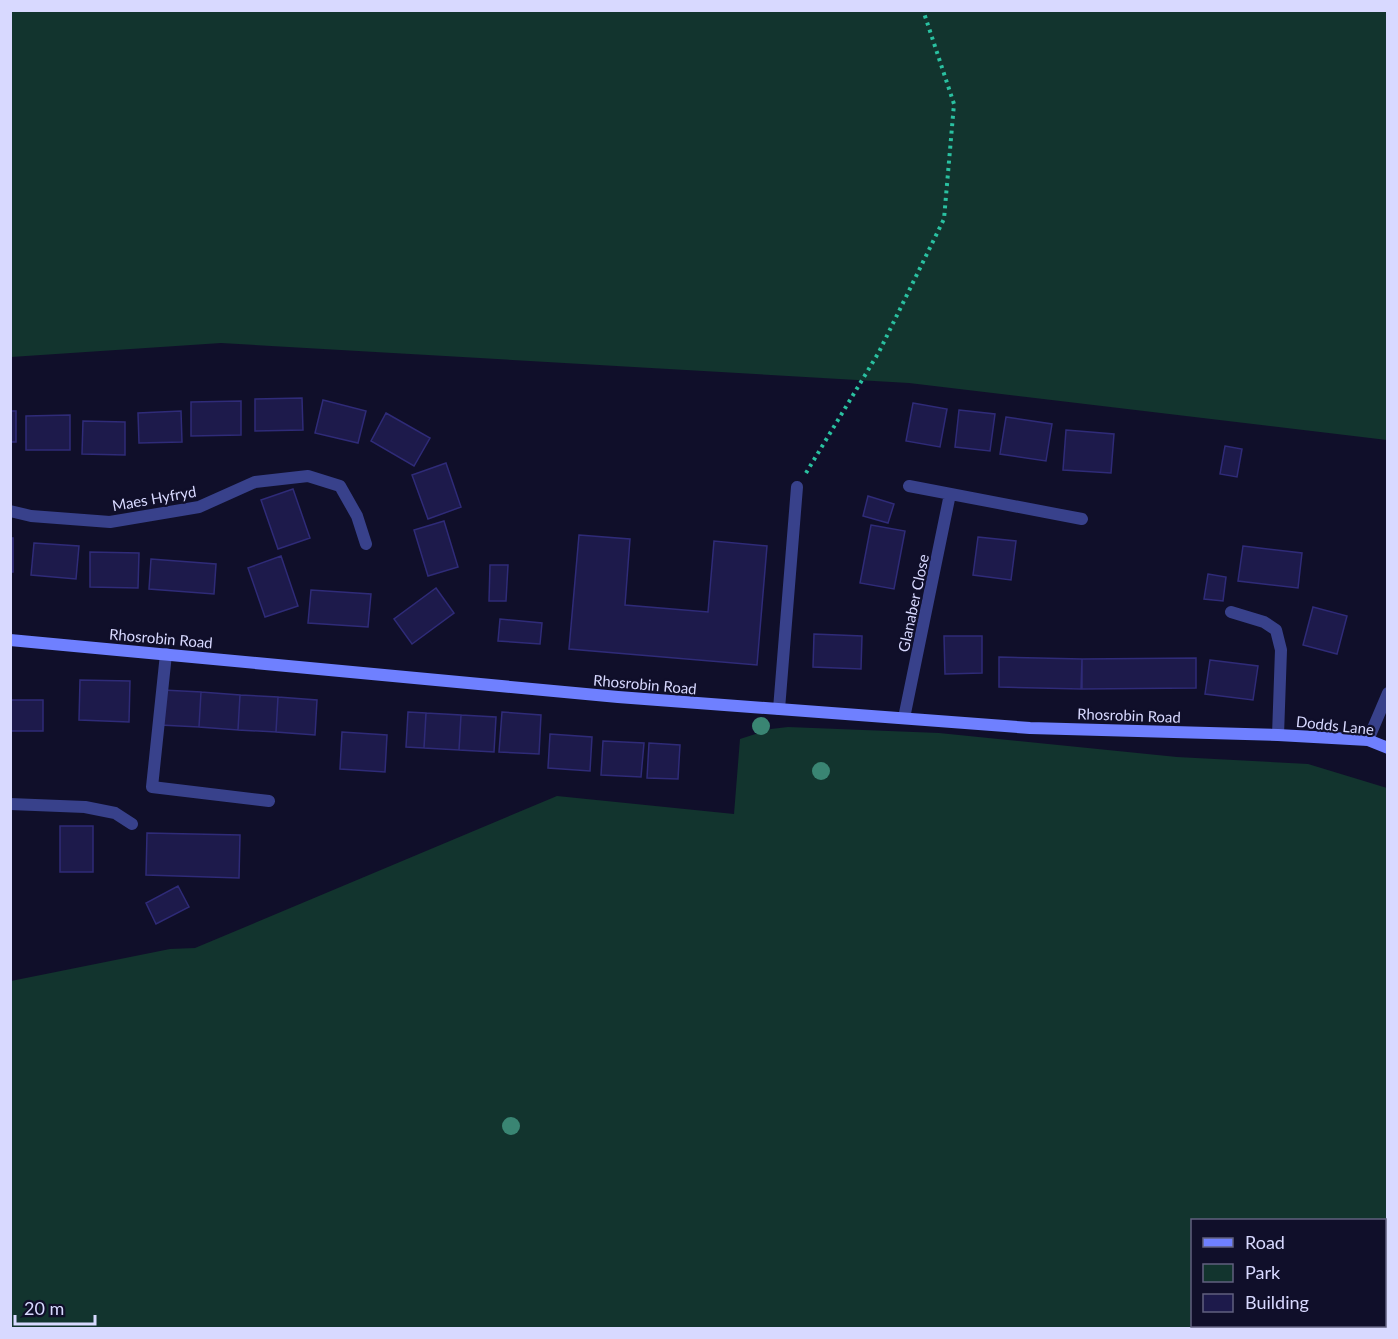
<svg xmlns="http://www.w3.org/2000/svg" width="1398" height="1339" viewBox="0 0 1398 1339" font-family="Lato,sans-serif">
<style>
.green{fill:#12342e;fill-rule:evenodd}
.building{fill:#1d1a4b;stroke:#2f2b78;stroke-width:1.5}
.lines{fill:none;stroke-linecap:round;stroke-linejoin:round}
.path{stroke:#2ac1a1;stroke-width:4;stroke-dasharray:3 4.5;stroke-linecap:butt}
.lane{stroke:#38418b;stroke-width:12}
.street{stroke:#38418b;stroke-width:12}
.secondary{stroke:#6f80ff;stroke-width:12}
.tree{fill:#3a8573}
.labels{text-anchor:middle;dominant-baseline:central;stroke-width:4.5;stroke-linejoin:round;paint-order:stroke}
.street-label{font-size:15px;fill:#d8d9ff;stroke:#100f2a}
</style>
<rect width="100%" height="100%" fill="#100f2a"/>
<path class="green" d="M10,11H1387V440L909,383L221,343L11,357Z
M788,727L939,733L1177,757L1308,764L1387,788V1328H11V981L170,949L195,948L557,796L734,814L740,739L771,729ZM1192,1220H1384V1326H1192Z"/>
<path class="building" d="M302,398L303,430L255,431V399Z
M323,400L366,411L358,443L315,433Z
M241,401V435L191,436V402Z
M913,403L947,409L940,447L906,441Z
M959,410L995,414L990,451L955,447Z
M10,411H16V442H10Z
M181,411L182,442L139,443L138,413Z
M386,413L430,438L414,466L371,441Z
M70,415V450H26V416Z
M1006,417L1052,424L1046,461L1000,454Z
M83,421L125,422V455L82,454Z
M1066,430L1114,434L1111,473L1063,470Z
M1225,446L1242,449L1237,477L1220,474Z
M446,463L461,507L428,519L412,475Z
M293,489L310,538L278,549L261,500Z
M868,496L894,504L888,523L863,516Z
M444,521L458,567L428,576L414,530Z
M871,525L905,531L894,589L860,583Z
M579,535L630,539L625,605L708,612L714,541L767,546L757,665L569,649Z
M978,537L1016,541L1011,580L973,575Z
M10,538H13V572H10Z
M34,543L79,546L76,579L31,575Z
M1243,546L1302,553L1298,588L1238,581Z
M90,552L139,553L138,588L90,587Z
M281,556L298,606L265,617L248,568Z
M151,559L216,564L214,594L149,589Z
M490,565H508L506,601H489Z
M1208,574L1226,577L1223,601L1204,599Z
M436,588L454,613L412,644L394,619Z
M311,590L371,594L368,627L308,623Z
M1313,607L1347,616L1337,654L1303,645Z
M500,619L542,623L540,644L498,641Z
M814,634L862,636L861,669L813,667Z
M944,636H982V673L945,674Z
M999,657L1082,659L1081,689L999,687Z
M1196,658V688L1082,689V659Z
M1210,660L1258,666L1253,700L1205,694Z
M80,680L130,681L129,722L79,720Z
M163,690L201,692L199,727L160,725Z
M201,692L240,695L238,730L199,727Z
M240,695L278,697L276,732L238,730Z
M278,697L317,700L315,735L276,732Z
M10,700H43V731H10Z
M408,712L426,713L424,748L406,747Z
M502,712L541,715L539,754L499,752Z
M426,713L461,715L459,750L424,748Z
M461,715L496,717L494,752L459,750Z
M342,732L387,735L385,772L340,769Z
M550,734L592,737L590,771L548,768Z
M603,741L644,743L641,777L601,775Z
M649,743L680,745L678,779L647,778Z
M60,826H93V872H60Z
M147,833L240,835L239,878L146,875Z
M178,886L189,907L156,924L146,903Z"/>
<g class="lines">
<path class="path" d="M806,473L879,352L944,219L954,104L923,10"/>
<path class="lane" d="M166,654L152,787L269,801
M779,709L797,487
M1368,740L1388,693
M10,804L85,807L115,813L132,824"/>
<path class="street" d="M909,486L1082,519
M10,511L31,516L110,522L199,507L255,482L308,476L340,486L357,516L366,544
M1231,612L1264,622L1276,630L1281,650L1278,735
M904,718L950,494"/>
<path class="secondary" d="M10,640L618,697L1030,728L1278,735L1368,740L1388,748"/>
</g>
<g class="tree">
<circle cx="761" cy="726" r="9"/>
<circle cx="821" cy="771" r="9"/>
<circle cx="511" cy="1126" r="9"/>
</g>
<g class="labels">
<g class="street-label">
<text transform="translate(154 498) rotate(-10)">Maes Hyfryd</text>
<text transform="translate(913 603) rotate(-78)">Glanaber Close</text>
<text transform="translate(161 638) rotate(5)">Rhosrobin Road</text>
<text transform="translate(645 684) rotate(5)">Rhosrobin Road</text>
<text transform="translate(1129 715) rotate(2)">Rhosrobin Road</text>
<text transform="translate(1335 725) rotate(6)">Dodds Lane</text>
</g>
</g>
<rect width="1398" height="1339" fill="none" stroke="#d8d9ff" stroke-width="24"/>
<rect x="1191" y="1219" width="195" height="108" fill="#100f2a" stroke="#60607f" stroke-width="1.5"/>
<rect x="1203" y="1238" width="30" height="9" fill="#6f80ff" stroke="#60607f" stroke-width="1.5"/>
<text x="1245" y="1249" font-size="18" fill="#d8d9ff">Road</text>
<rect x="1203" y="1264" width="30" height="18" fill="#12342e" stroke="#60607f" stroke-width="1.5"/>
<text x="1245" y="1279" font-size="18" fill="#d8d9ff">Park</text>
<rect x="1203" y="1294" width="30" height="18" fill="#1d1a4b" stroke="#60607f" stroke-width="1.5"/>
<text x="1245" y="1309" font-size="18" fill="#d8d9ff">Building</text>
<path d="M15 1315v9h80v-9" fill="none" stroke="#d8d9ff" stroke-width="3"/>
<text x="24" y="1315" font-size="18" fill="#d8d9ff" stroke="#100f2a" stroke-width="4.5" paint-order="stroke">20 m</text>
</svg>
